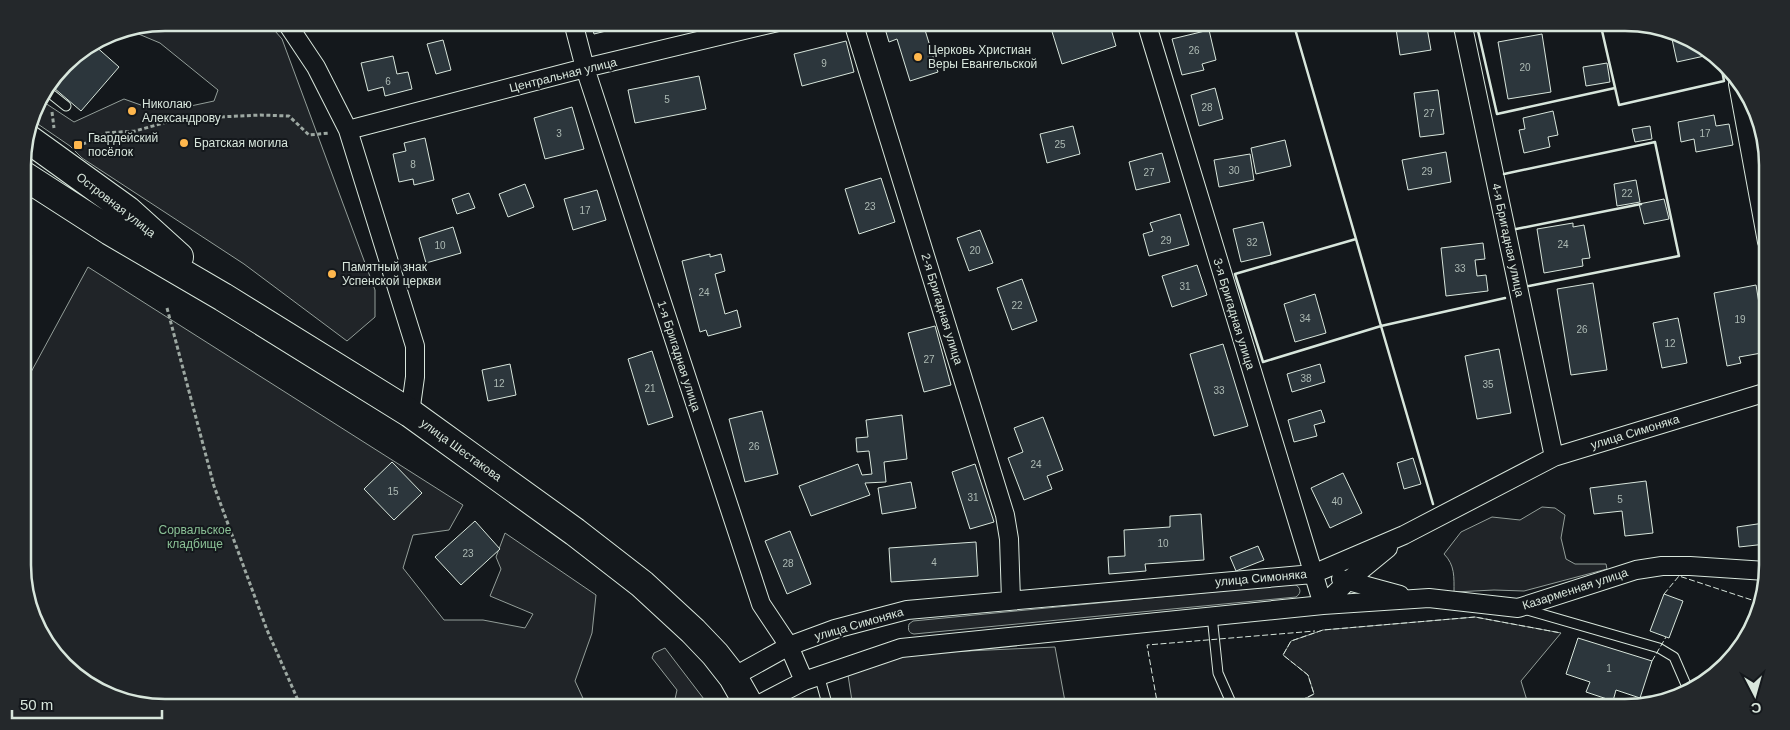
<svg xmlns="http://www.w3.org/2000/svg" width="1790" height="730" viewBox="0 0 1790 730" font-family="Arial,sans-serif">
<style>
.green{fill:#202428;stroke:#939e99}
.building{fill:#2c363c;stroke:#d8e6dc}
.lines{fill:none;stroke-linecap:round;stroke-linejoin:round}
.service-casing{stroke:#d8e6dc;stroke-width:11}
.minor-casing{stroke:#d8e6dc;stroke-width:20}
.primary-casing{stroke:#d8e6dc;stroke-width:30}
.path{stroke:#9da8a2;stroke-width:3;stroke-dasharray:4 2.5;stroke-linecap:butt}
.service{stroke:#14181c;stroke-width:9}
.minor{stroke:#14181c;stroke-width:18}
.primary{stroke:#14181c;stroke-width:28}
.fence{stroke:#d8e6dc;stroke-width:1;stroke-dasharray:6 2.5;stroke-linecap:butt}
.wall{stroke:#d8e6dc;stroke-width:2.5}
.poi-dot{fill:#ffb74d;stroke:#14181c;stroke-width:2}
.labels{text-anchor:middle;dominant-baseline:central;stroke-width:4;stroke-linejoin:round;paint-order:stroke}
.number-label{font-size:10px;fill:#adbab4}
.poi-label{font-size:12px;fill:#d8e6dc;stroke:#14181c;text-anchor:start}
.street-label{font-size:12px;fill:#d8e6dc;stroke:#14181c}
.park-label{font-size:12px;fill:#8ac095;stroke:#14181c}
.rim{fill:none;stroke:#d8e6dc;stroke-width:2.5}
</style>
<rect width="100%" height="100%" fill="#14181c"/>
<path class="green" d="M165,22L268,23L282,39L375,290V317L347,341L244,264L82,158L70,146L32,120L39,99L74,122L124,99L152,109L186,107L214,101L218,90L160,43L129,30Z
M88,267L463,505L449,530L413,535L403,568L444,620H483L525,628L533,614L490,596L501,569L496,557L505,533L596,595L592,633L575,681L587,707H165L119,700L58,659L25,593L24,385Z
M1542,507L1555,508L1565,515L1561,538L1566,559L1575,564H1606L1607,569L1524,591L1494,590L1454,592C1454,577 1455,565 1444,554L1461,532L1492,517L1520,520Z
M1294,584C1301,587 1302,593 1296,597L914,634C908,633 908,629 909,624L913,621Z
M1475,617L1561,633L1521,681L1529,707H1469L1461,703L1447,707H1401L1381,700V707H1276L1292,705L1314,694L1308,675L1283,655L1291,641L1323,630Z
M1055,647L1066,707H846L852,701L848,675L901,654Z
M665,648L710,707H646L675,699L677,690L652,658L654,653Z"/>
<path class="building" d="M591,22H630V25L594,34Z
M883,22H931L933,28L925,30L938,72L910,81L897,39L889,42Z
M1049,22H1109L1116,46L1062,64Z
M1395,22H1426L1431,50L1400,55Z
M1209,30L1216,60L1202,64L1204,70L1182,75L1172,39Z
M1670,30H1671L1709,55L1677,62Z
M1542,34L1551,92L1508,99L1498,42Z
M443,40L451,70L436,74L427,44Z
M846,41L854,72L802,86L794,54Z
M93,44L119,67L81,111L54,88L53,82L71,58Z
M393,56L397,74L408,72L412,89L385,96L383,87L368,91L361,63Z
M1607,63L1610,82L1586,86L1583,67Z
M699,76L706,109L635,123L628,90Z
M1215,88L1223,119L1199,126L1191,95Z
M1438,90L1444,134L1420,137L1414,93Z
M572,107L584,149L545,159L534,118Z
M1553,111L1558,135L1548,137L1550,147L1524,153L1519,130L1525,129L1523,118Z
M1714,115L1716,126L1729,124L1733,145L1696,152L1694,139L1681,142L1678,122Z
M1073,126L1080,154L1047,163L1040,134Z
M1650,126L1652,139L1635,142L1632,129Z
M425,138L434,180L414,185L413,179L399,182L393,154L406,151L404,143Z
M1285,140L1291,166L1256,174L1251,148Z
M1446,152L1451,182L1408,190L1402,160Z
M1162,153L1170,182L1136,190L1129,162Z
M1250,154L1254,180L1219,187L1214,160Z
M881,178L895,222L859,234L845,189Z
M1636,180L1640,202L1617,206L1614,184Z
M525,184L534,207L508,217L499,194Z
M597,190L606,220L573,230L564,199Z
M469,193L475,208L457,214L452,199Z
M1664,199L1669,219L1644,224L1639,204Z
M1180,214L1189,245L1149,256L1143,234L1153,231L1150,223Z
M1263,222L1271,255L1241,262L1233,229Z
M1573,223V227L1584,225L1590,258L1582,259L1583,266L1544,273L1537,229Z
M453,227L461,253L426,263L419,238Z
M980,230L993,263L969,271L957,238Z
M1483,243L1485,259L1475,260L1477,276L1486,275L1488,291L1446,296L1441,248Z
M710,254V257L721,254L725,271L715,274L725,314L737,310L741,327L708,336L706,330L700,332L682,261Z
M1197,265L1207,295L1172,307L1162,276Z
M1022,279L1037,321L1012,330L997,288Z
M1593,283L1607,370L1571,375L1557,289Z
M1756,285L1767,352L1739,357L1741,363L1727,366L1714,293Z
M1315,294L1326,333L1295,342L1284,304Z
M1678,318L1687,363L1662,368L1653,323Z
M935,326L951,385L924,392L908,333Z
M1223,344L1248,426L1214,436L1190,354Z
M1499,349L1511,413L1477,419L1465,356Z
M652,351L673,417L648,425L628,359Z
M510,364L516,395L488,401L482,370Z
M1320,364L1325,382L1292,392L1287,374Z
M1321,410L1325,422L1314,425L1317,436L1294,442L1288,420Z
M762,411L778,474L745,482L729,419Z
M902,415L907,459L884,462L886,482L865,483L870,495L811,516L799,486L858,464L862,475L872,474L869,451L857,452L856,438L868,437L866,420Z
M1043,417L1063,470L1047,476L1052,489L1024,500L1008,458L1023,452L1014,428Z
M1413,458L1421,484L1404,489L1397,463Z
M392,462L422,493L394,520L364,489Z
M975,464L994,522L970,529L952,472Z
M1343,473L1362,513L1330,528L1311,488Z
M1646,481L1653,533L1625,536L1622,511L1594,514L1590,488Z
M911,482L916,508L882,514L878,488Z
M1201,514L1204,560L1145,564L1146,571L1109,574L1108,557L1125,556L1124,530L1170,527V516Z
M475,521L500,549L461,585L435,557Z
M1764,523L1766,544L1739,547L1737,527Z
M790,531L811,584L787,594L765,541Z
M976,542L978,576L891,582L889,548Z
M1258,546L1264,560L1236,571L1230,557Z
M1664,594L1683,601L1669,638L1650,631Z
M1578,638L1652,661L1640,698L1616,690L1613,701L1586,692L1590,682L1566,674Z"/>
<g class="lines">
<defs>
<path id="service" d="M46,90L66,106
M1524,609L1659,648L1674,657L1687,687
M1212,616L1218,673L1233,707
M819,675L828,707"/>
<path id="minor" d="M286,22L316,67L348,130L415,346V377L410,413
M573,22L585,68L761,604L789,646L804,681
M853,22L1005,515L1009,539L1011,600
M1146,22L1323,605
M1462,22L1554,457
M1738,84L1767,242
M348,130L585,68L778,22
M1341,579L1400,595
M1323,605L1349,580L1388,548
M733,677L789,646L835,629L907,610L1313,574L1404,535L1554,457L1767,392
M754,707L804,681L901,648L1323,605L1429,598L1518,608L1636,570L1662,566H1690L1766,571"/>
<path id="primary" d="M27,138L127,210L179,257
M23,175L110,231L223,297L410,413L575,532L642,584L693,631L715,654L733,677L750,707"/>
</defs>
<use href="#service" class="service-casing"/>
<use href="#minor" class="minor-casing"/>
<use href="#primary" class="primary-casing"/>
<path class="path" d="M52,112L54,128
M36,117L43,105
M76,146L89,142L106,133L135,131L178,119L260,115L289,116L309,135L330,133
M167,308L214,486L267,630L301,707"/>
<use href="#service" class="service"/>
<use href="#minor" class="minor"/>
<use href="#primary" class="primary"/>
<path class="fence" d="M1664,594L1679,576L1761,603
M1652,661L1666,637
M1158,707L1147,645L1315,631
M1276,707L1292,705L1314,694L1308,675L1283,655L1291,641L1323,630L1475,617L1561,633
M1381,707V700L1401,707
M1447,707L1461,703L1469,707
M1636,707L1640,698"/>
<path class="wall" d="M1293,22L1356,239
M1476,22L1497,114L1615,88
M1600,22L1619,105L1724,81L1721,64
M1477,26L1496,22
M1759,130L1766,169
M1504,174L1655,142L1679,256L1529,286
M1516,229L1641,204
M1356,239L1381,326L1263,362L1235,274Z
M1433,504L1381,326L1505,298"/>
</g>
<g class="poi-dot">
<circle cx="918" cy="57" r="5"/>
<circle cx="132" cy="111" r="5"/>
<circle cx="184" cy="143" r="5"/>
<rect x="73" y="140" width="10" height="10" rx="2.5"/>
<circle cx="332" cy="274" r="5"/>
</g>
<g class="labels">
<g class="number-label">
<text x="1194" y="50">26</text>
<text x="824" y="63">9</text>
<text x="1525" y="67">20</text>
<text x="388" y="81">6</text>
<text x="667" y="99">5</text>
<text x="1207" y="107">28</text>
<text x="1429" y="113">27</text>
<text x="559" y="133">3</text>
<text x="1705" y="133">17</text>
<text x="1060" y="144">25</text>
<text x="413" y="164">8</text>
<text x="1234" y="170">30</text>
<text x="1427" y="171">29</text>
<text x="1149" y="172">27</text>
<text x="1627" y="193">22</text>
<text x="870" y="206">23</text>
<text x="585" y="210">17</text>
<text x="1166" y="240">29</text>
<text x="1252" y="242">32</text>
<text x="1563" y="244">24</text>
<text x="440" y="245">10</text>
<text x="975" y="250">20</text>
<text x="1460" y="268">33</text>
<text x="1185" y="286">31</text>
<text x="704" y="292">24</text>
<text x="1017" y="305">22</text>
<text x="1305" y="318">34</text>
<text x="1740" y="319">19</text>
<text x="1582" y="329">26</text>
<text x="1670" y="343">12</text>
<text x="929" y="359">27</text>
<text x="1306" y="378">38</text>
<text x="499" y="383">12</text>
<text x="1488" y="384">35</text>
<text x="650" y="388">21</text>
<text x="1219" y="390">33</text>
<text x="754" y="446">26</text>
<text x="1036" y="464">24</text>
<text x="393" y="491">15</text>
<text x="973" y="497">31</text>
<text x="1620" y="499">5</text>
<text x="1337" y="501">40</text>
<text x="1163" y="543">10</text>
<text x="468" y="553">23</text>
<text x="934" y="562">4</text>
<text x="788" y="563">28</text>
<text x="1609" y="668">1</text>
</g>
<g class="poi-label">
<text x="928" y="50">Церковь Христиан<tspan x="928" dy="14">Веры Евангельской</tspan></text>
<text x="142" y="104">Николаю<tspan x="142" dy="14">Александрову</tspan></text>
<text x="88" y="138">Гвардейский<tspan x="88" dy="14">посёлок</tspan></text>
<text x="194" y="143">Братская могила</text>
<text x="342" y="267">Памятный знак<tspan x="342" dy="14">Успенской церкви</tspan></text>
</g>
<g class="street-label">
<text transform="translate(563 75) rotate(-14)">Центральная улица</text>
<text transform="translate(116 205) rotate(38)">Островная улица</text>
<text transform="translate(1508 240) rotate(78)">4-я Бригадная улица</text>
<text transform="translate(942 309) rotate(73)">2-я Бригадная улица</text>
<text transform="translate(1234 314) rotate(73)">3-я Бригадная улица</text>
<text transform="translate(679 356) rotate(72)">1-я Бригадная улица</text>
<text transform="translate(1635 432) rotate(-17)">улица Симоняка</text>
<text transform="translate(461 450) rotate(36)">улица Шестакова</text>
<text transform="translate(1261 578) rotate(-5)">улица Симоняка</text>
<text transform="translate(1575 589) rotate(-18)">Казарменная улица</text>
<text transform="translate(859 624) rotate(-16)">улица Симоняка</text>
</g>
<g class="park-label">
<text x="195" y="530">Сорвальское<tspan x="195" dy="14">кладбище</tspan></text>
</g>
</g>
<path d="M0 0H1790V730H0ZM165 31H1625A134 134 0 0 1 1759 165V565A134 134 0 0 1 1625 699H165A134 134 0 0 1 31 565V165A134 134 0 0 1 165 31Z" fill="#24282b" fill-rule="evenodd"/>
<path class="rim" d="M165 31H1625A134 134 0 0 1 1759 165V565A134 134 0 0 1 1625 699H165A134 134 0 0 1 31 565V165A134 134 0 0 1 165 31Z"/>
<g transform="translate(1755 695) rotate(174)" stroke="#14181c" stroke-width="4" paint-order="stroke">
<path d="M0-4L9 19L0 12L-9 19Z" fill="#d8e6dc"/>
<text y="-8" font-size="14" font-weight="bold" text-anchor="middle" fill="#d8e6dc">С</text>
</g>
<path d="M12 710v8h150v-8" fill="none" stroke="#d8e6dc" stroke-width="2.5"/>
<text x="20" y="710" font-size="15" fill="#d8e6dc" stroke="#14181c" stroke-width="4" paint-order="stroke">50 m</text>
</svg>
